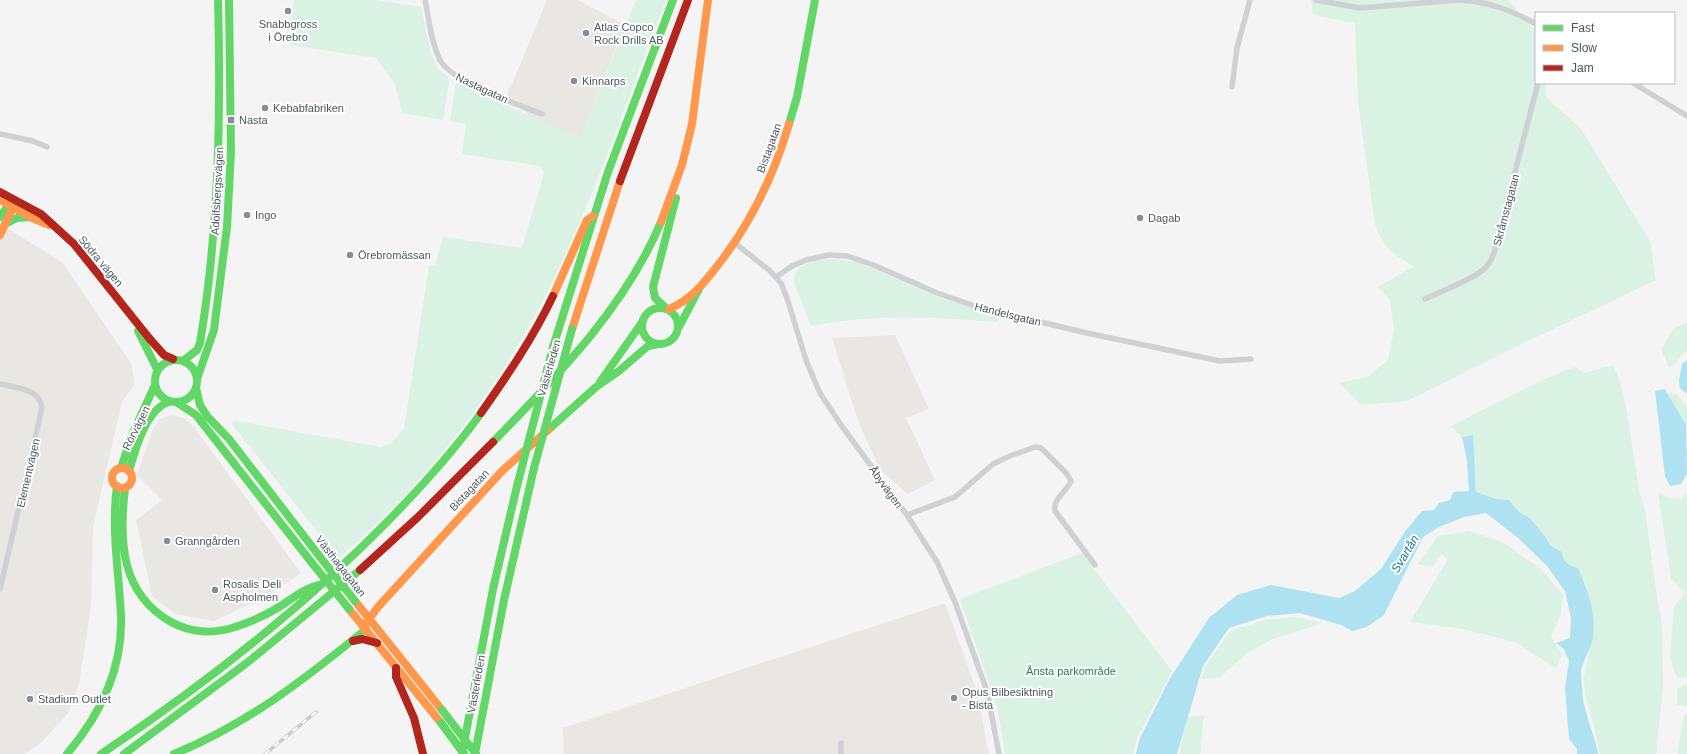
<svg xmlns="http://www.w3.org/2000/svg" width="1687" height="754" viewBox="0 0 1687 754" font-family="Arial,sans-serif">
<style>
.commercial{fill:#e8e7e3}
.green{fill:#d9f2e3}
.water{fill:#aee2f0}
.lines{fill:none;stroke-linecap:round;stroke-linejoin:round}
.street{stroke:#ced0d2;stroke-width:5.5}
.fast{stroke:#63d668;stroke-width:8}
.slow{stroke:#ff974d;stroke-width:8}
.jam{stroke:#b3261e;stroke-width:8}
.rail-casing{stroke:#c9cacc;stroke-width:3.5}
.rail{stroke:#fff;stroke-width:2;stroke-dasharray:6;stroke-linecap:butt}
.fast-bridge{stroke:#63d668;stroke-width:8}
.poi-dot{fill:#868d94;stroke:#fff;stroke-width:1.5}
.labels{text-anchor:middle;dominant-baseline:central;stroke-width:4;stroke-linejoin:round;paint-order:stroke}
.poi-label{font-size:11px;fill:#4a5661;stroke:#fff;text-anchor:start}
.street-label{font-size:11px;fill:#4a5661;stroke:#fff}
.park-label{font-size:11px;fill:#17864f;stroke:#fff}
.water-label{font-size:12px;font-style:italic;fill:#0c7c9b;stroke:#fff}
</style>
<rect width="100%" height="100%" fill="#f4f4f4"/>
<path class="commercial" d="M547,0H578L625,25L580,139L531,117L507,96Z
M0,224L62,262L131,363L135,384L122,402L93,527L91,607L79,684L68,713L41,743L25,754H0Z
M895,335L929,409L906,418L935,480L908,494L880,470L858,421L832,338Z
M171,415L186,419L194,427L301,573L269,595L214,621L175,614L152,596L136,520L162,500L137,475L153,429L160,419Z
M945,603L977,692L989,754H564L563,728Z"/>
<path class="green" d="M294,0H377L421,7L431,54L438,69L448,76L449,83L443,120L402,113L395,84L376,58L289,45Z
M636,0H666C630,90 600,182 558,270C506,379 431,481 338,558L231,423L237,421L380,447L390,444L404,429L429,266L435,265L443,237L522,248L544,173L540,166L462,154L466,124L450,121L455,87L457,82L580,139Z
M1311,0H1508L1536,32V83H1545L1546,97L1581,129L1650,241L1656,280L1524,343L1407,401L1361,405L1340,383L1367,377L1388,360L1394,330L1390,300L1378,287L1414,266C1392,255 1384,247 1375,225L1358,101L1355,23L1313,15Z
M836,259L858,262L935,296L1000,316L997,322C935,317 872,314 811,326L794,282C794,261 820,259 836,259Z
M1687,323V351C1679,354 1678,364 1669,367L1661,349L1674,328Z
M1613,365L1620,381L1627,412L1639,490L1645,510L1657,597L1662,624L1663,687L1656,754H1600L1592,718L1585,694L1584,677L1594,630L1586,583L1578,568C1569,565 1563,563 1562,552L1551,546L1545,536L1530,518L1519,512L1509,500L1496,499L1476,492L1472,435L1462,437L1451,426L1540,381L1574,367L1584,373Z
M1669,392L1677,395L1687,406V427L1671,402Z
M1658,492L1670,498L1681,499L1687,492V679L1685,676L1678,678L1674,671L1670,656L1674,607L1685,593L1671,578Z
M1468,531L1503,542L1542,570L1563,595L1561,613L1551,636L1562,655L1556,668L1515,642L1463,629L1410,622L1448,559L1442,554L1432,567L1418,564L1438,536Z
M1082,553L1172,671L1137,738L1133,754H1005L998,710L960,599Z
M1295,617L1323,623L1273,639L1247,653L1219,678L1201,679L1205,667L1230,631L1265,620Z
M1687,683V706L1677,705V689Z
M1687,713V754H1677L1684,716Z
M1204,715L1200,754H1179L1188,717Z"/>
<path class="water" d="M1687,360V394L1680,388L1679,381L1682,364Z
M1665,389L1686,425L1687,474L1681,484L1670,486L1665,476L1655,391Z
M1473,435L1476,492L1496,499L1509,500L1519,512L1530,518L1545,536L1551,546L1562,552C1563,563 1569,565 1578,568C1588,589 1598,619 1592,642C1589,652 1583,661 1581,671C1581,676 1582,683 1582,689C1583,711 1594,732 1598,754H1577V749L1569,739L1565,688L1569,661L1564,649L1556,643L1570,638L1571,618L1565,591L1547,566L1517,537L1486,513L1464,517L1439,527L1423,537L1384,615L1367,627L1352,631L1341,625L1300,613L1267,616L1229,628L1203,666L1177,754H1136L1140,738L1169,680L1209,618L1237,595L1271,585L1339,598L1355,591L1381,569L1404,533L1422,511L1434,510L1439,503L1450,500L1453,492L1469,491L1467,461L1462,437Z"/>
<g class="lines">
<path class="street" d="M425,0C429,19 431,42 440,60C453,83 517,104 542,114
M1316,0L1360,8L1459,0
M1461,0C1489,2 1511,10 1536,24
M1633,83L1687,116
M1232,87L1237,48L1250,0
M0,134L33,141L47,147
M735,243L770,271L781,283L787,298L807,363L820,393L841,425L907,515L937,562L955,602L987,691L999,754
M776,277L792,266L806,260L829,255L847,256L871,264L937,293L978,307L1087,333L1220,361L1251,359
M1425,299C1439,292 1477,278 1486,267C1490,263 1492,258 1494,253L1538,83
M0,384C16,388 40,388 42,408L0,589
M907,515L955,497L993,464L1010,456L1035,447L1041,448L1067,474L1071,481C1067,491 1052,500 1055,511L1095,565
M841,754V743"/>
<path class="fast" d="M789,124L797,97L815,0
M0,217L5,210L12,207
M5,224L17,218L30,217
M642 326a18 18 0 1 1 36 0a18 18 0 1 1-36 0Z
M666,308L655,298L653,287L676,198
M679,327L699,289
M138,331L157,369
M553,347L608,172L673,0
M155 381a21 21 0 1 1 42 0a21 21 0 1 1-42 0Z
M183,361L197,350L200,343C219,229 221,115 218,0
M197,379L214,330L227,227L231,152L229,0
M600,382L643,321
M196,388L200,405L207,416L229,439L320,557
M176,402L196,415L312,563
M548,430L596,387L619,371L648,346L658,344
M493,442C557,376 625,308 661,222
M121,468L132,435L155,385
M129,471C135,450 146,409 169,402
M125,488C119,540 120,593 171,622C191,633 214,634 235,627C251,622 266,615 279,607C292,599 304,588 319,585
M67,754C100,715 123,668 121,616C119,572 111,530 117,486
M101,754C204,685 303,608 390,519C422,486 454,451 481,413
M124,754L248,662L360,570
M174,754C246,725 305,679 365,630
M462,754L493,589L517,486
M475,754L504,600L534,468"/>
<path class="slow" d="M0,200L30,217L49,225
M661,222L682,165L692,124L708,0
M0,235L15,203
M553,296L587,220L593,216
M669,309C691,300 704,283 718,265C751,223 774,175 789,124
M572,329L620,181
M112 478a10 10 0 1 1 20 0a10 10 0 1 1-20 0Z
M355,601L442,710
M349,609L441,723
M365,630L366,623L378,607L503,470L548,430"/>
<path class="jam" d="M620,181L688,0
M0,192L41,214L74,244L149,338L164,355L173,359
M481,413C507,376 533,338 553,296
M360,570L418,517L493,442
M353,641L362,639L377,643
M396,668V677L414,718L423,754"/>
<defs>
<path id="rail" d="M265,754L316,712"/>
</defs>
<use href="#rail" class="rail-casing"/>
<use href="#rail" class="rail"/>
<path class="fast-bridge" d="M534,468L572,329
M517,486L553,347
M320,557L355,601
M312,563L349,609
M442,710L476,754
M441,723L464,754"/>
</g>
<g class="poi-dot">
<circle cx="288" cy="11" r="4"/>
<circle cx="586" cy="33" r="4"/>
<circle cx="574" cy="81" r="4"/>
<circle cx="265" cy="108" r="4"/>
<rect x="227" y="116" width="8" height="8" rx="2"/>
<circle cx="247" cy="215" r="4"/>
<circle cx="1140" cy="218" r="4"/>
<circle cx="350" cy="255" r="4"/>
<circle cx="167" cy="541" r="4"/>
<circle cx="215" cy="590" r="4"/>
<circle cx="954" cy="698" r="4"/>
<circle cx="30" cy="699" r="4"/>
</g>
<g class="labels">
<g class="poi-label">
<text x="288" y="24" text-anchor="middle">Snabbgross<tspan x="288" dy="13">i Örebro</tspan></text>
<text x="594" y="27">Atlas Copco<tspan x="594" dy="13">Rock Drills AB</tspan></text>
<text x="582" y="81">Kinnarps</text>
<text x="273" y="108">Kebabfabriken</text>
<text x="239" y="120">Nasta</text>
<text x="255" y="215">Ingo</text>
<text x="1148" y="218">Dagab</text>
<text x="358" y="255">Örebromässan</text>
<text x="175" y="541">Granngården</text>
<text x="223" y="584">Rosalis Deli<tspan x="223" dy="13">Aspholmen</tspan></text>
<text x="962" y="692">Opus Bilbesiktning<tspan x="962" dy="13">- Bista</tspan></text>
<text x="38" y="699">Stadium Outlet</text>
</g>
<g class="street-label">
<text transform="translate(482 88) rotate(25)">Nastagatan</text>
<text transform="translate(769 148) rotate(-70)">Bistagatan</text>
<text transform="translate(217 191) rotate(-87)">Adolfsbergsvägen</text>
<text transform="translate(1506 210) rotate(-75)">Skråmstagatan</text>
<text transform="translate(101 261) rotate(50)">Södra vägen</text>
<text transform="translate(1008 314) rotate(14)">Handelsgatan</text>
<text transform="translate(549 368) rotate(-74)">Västerleden</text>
<text transform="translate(136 428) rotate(-63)">Rörvägen</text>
<text transform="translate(28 473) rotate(-77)">Elementvägen</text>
<text transform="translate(886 487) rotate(54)">Åbyvägen</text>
<text transform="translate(469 490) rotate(-47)">Bistagatan</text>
<text transform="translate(341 566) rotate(52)">Västhagagatan</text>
<text transform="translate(476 684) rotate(-80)">Västerleden</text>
</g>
<g class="park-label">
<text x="1071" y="671">Ånsta parkområde</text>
</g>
<g class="water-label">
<text transform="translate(1405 554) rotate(-59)">Svartån</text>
</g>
</g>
<rect x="1535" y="12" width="140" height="72" fill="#ffffff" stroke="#b7bbc0"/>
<rect x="1543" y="25" width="20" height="6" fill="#63d668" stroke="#b7bbc0"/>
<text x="1571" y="32" font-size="12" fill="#4a5661">Fast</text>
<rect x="1543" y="45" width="20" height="6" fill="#ff974d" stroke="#b7bbc0"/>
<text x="1571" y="52" font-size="12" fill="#4a5661">Slow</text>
<rect x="1543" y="65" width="20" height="6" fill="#b3261e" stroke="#b7bbc0"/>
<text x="1571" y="72" font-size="12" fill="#4a5661">Jam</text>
</svg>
